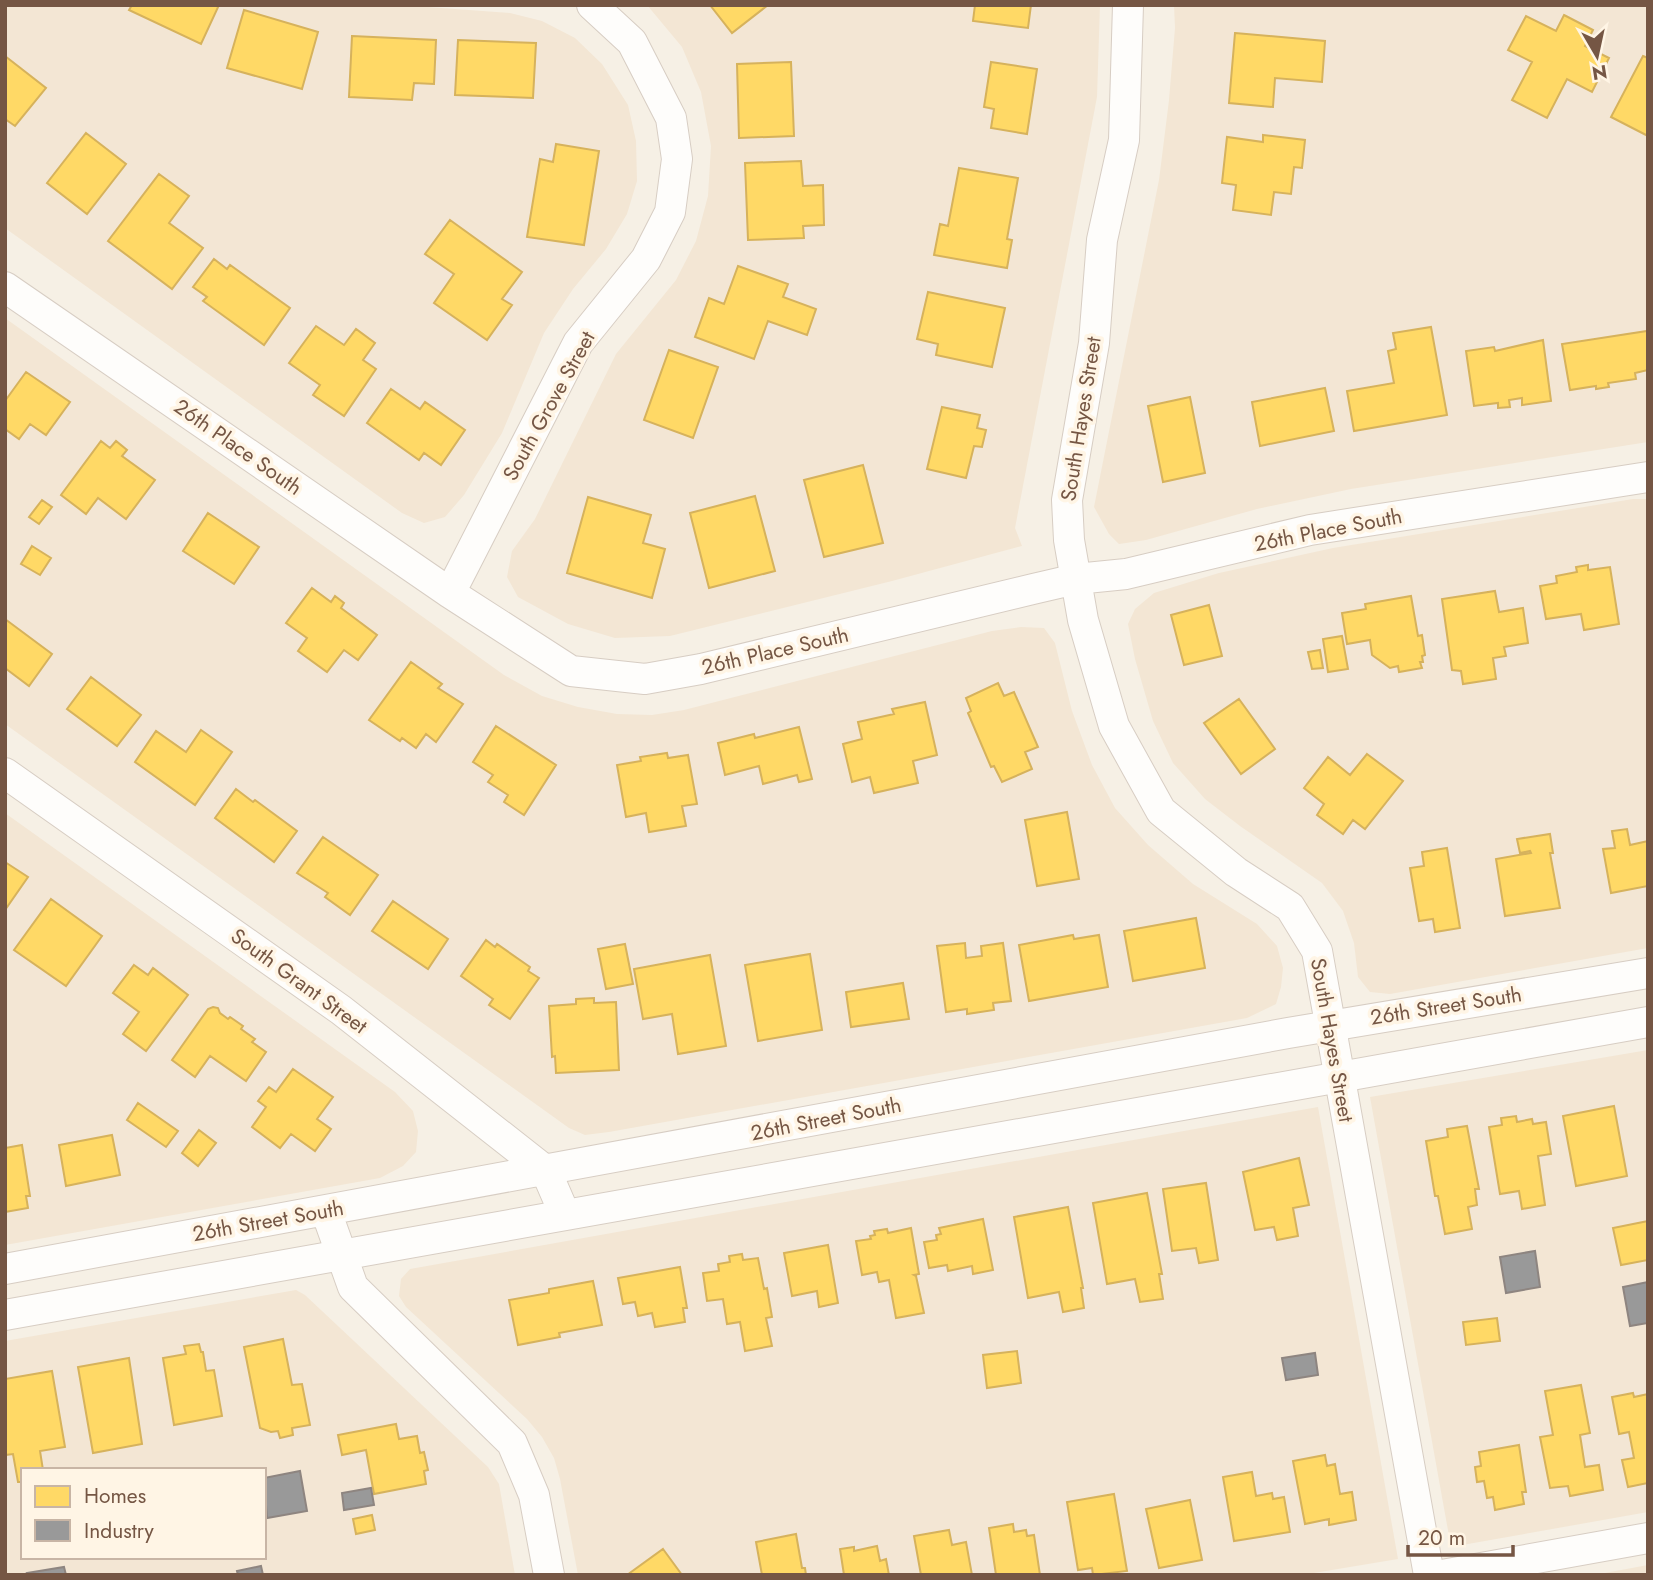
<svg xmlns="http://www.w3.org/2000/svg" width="1653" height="1580" viewBox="0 0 1653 1580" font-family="Jost,sans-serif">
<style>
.residential{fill:#f3e6d4;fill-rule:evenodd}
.homes{fill:#ffd966;stroke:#d6b25c;stroke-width:2}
.industry{fill:#999;stroke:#8e8580;stroke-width:2}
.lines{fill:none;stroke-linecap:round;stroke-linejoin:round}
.street-casing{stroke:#d7cdc3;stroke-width:32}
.street{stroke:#fefdfb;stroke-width:30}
.labels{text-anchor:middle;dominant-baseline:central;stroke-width:7;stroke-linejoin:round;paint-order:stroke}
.street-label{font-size:21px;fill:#755644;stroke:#fff5e5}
</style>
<rect width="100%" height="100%" fill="#f6f0e5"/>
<path class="residential" d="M5,5H400L510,13L542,21L575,38L602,64L628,105L636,141L637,181L627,214L606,249L573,289L544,333L502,433L464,495L445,517L424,523L402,513L5,228Z
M647,5H1100L1097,97L1015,528L1022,546L892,581L670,636L615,638L568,624L518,597L507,577L512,551L535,519L616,354L676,280L696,241L708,196L711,146L701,92L682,47Z
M1174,5H1648V442L1351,489L1257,509L1146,540L1119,544L1109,534L1094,507L1159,180L1169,100L1175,28Z
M5,318L504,675L542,696L578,707L617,714L652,715L684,710L992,631L1021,627L1044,628L1055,643L1072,711L1092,765L1115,808L1148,845L1193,884L1257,924L1277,946L1283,968L1281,987L1276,1004L1247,1018L609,1132L585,1135L569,1128L5,724Z
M1633,499H1648V948L1390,994L1370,992L1358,977L1354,943L1343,911L1322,883L1240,826L1205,799L1173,763L1153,721L1135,659L1128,624L1135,609L1154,593L1219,573L1333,548Z
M5,813L395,1092L413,1111L418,1131L416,1152L403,1166L380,1178L5,1245Z
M1648,1050V1512L1451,1547L1370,1097Z
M1318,1107L1398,1559L1302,1575H578L560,1479L554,1458L542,1437L527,1419L406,1307L399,1296L401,1279L410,1269Z
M296,1290L305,1295L488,1467L499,1484L515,1575H5V1341ZM23,1470H264V1557H23Z
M1648,1565V1575H1594Z"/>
<path class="homes" d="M132,5H219L201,44L129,10Z
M710,5H768L732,33Z
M975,5H1031L1028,28L973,21Z
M244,10L318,32L302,89L227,68Z
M1564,15L1593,30L1585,46L1609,58L1592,92L1567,79L1547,118L1512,100L1532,62L1508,50L1526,16L1556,31Z
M1235,33L1325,41L1322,82L1275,78L1273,107L1229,103Z
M352,36L436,40L434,84L414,83L412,100L349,97Z
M458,40L536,43L533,98L455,95Z
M5,56L46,88L15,126L5,119Z
M1643,56L1648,58V136L1611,117Z
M791,62L794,136L739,138L737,64Z
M991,62L1037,69L1027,134L991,128L994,109L984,107Z
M86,133L126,164L87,214L47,183Z
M1263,135L1305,140L1302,168L1294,167L1291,194L1274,192L1271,215L1233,210L1236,185L1222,183L1227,137L1263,142Z
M556,144L599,151L584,245L527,237L540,159L553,162Z
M801,161L803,186L823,185L824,225L803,226L804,238L748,240L745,163Z
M959,168L1018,178L1007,239L1012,240L1007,268L934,255L940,224L948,226Z
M159,174L189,196L169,223L203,248L172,289L108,241Z
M450,220L522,272L502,299L512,305L487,340L434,303L454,274L425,254Z
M214,259L227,269L230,265L290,308L264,345L203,301L207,297L193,287Z
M738,266L788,284L783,297L816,309L807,335L768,321L754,359L695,337L709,298L724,304Z
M928,292L1005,308L992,367L936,355L938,344L917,339Z
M316,326L344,345L356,329L375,343L363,360L376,369L344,416L313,395L320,385L289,363Z
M1431,327L1447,415L1354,431L1347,391L1394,383L1388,351L1396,349L1393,333Z
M1647,331L1648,370L1635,373L1636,379L1608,383L1609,387L1596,389V386L1570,390L1562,344Z
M1543,340L1551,401L1522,405V398L1509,400L1510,407L1498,408V403L1474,406L1466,351L1494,347L1495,351Z
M669,350L718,367L693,438L644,420Z
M26,372L70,402L46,435L30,424L19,439L5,429V401Z
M1325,388L1334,431L1260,446L1252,402Z
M391,389L420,409L425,402L465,430L441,465L424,453L419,460L367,423Z
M1190,397L1205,473L1163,482L1148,406Z
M942,407L980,415L977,428L986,430L982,447L974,446L966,478L927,469Z
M101,441L110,448L116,441L127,450L122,456L155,480L126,519L98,498L86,514L61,495Z
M863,465L883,543L824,557L804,480Z
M755,496L775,571L709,588L690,513Z
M588,497L651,515L643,543L665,549L652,598L567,573Z
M42,500L52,507L39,524L29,517Z
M208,513L259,547L234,584L183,551Z
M32,546L51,558L40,575L21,564Z
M1588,565V570L1610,567L1619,624L1584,630L1581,614L1546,619L1540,586L1557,583L1556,576L1577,572L1576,567Z
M312,588L331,602L335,596L344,603L341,608L377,635L358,660L344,650L327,672L298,651L307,638L286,623Z
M1495,591L1499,612L1523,608L1528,643L1504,647L1506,656L1493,658L1496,679L1463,684L1461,671L1452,670L1442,599Z
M1411,596L1418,636L1422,635L1425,655L1422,656L1423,662H1420L1422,668L1399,672L1398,666L1390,668L1372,655L1370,640L1347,644L1342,613L1366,609L1365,604Z
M1209,605L1222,656L1184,665L1171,615Z
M5,619L52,654L29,686L5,668Z
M1342,636L1348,669L1328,672L1323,639Z
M1320,650L1323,668L1312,669L1308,652Z
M411,662L442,684L438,688L463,704L436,742L426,734L416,748L402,738L400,741L369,720Z
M91,677L141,715L117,746L67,709Z
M998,683L1004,696L1014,692L1038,747L1025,752L1032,769L1002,782L994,766L991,767L968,713L971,711L966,698Z
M1239,699L1275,749L1241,774L1204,723Z
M925,702L937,755L913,761L918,783L874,793L870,777L852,782L843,744L862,739L858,722L894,714L892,709Z
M496,726L556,765L524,815L504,802L508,795L488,782L493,775L473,762Z
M799,727L812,779L799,782L797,775L763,784L759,766L725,775L718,743L754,734L755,738Z
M201,730L232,752L195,805L135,762L156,731L186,752Z
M667,753L668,758L688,755L697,804L682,806L686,826L649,832L646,813L626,817L617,765L641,761L640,757Z
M1367,754L1403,781L1365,829L1353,820L1343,834L1317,815L1324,804L1304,788L1328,757L1350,775Z
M236,789L253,802L255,800L297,831L274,862L215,818Z
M1067,812L1079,879L1037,886L1025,820Z
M1627,829L1630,845L1648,841V886L1611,893L1603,849L1615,848L1612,831Z
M1550,834L1553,853H1550L1560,908L1505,916L1496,859L1531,853L1530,851L1520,853L1517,839Z
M323,837L378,875L350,915L325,897L328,893L297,873Z
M1447,848L1460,928L1435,932L1433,919L1419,921L1410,868L1424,866L1422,852Z
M5,862L28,877L5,910Z
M51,899L102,936L66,986L14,950Z
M393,901L448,939L428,969L372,931Z
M1196,918L1205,968L1133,981L1124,931Z
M1073,935L1074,939L1099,935L1108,987L1029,1001L1019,945Z
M486,940L495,947L497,944L530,967L528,971L539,978L510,1019L489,1005L493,999L461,976Z
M965,943L966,958L982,956L981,946L1003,943L1011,1001L993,1003L994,1010L967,1014V1009L946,1012L937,946Z
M625,944L633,984L606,989L598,949Z
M810,954L822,1030L758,1041L745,965Z
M710,955L726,1046L678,1054L672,1014L643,1019L634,969Z
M134,965L148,975L153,968L188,995L146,1051L123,1034L139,1012L113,993Z
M903,983L909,1019L851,1027L846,992Z
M594,998V1003L616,1002L619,1070L556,1073L555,1056L552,1057L549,1006L576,1004V999Z
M213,1007L218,1008L220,1013L228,1019L230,1017L243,1026L241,1029L255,1039L252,1042L266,1052L246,1081L210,1056L195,1077L172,1060L208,1009Z
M293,1069L333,1097L317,1119L331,1129L315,1151L291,1134L280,1148L252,1127L266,1107L258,1101L269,1087L276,1092Z
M138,1103L178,1131L166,1147L127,1120Z
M1614,1106L1627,1176L1576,1186L1563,1116Z
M1516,1116L1517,1122L1532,1119L1533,1124L1546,1122L1551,1154L1538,1156L1545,1205L1522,1209L1519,1191L1500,1194L1489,1127L1502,1125L1501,1118Z
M1467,1126L1479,1189H1475L1477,1205L1468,1207L1472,1229L1445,1234L1438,1196H1435L1426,1141L1448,1137L1447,1129Z
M199,1130L216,1143L198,1166L182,1153Z
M112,1135L120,1175L66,1186L59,1145Z
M22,1145L30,1196H26L28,1208L5,1212V1148Z
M1299,1158L1309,1205L1293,1208L1298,1236L1277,1240L1274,1227L1255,1230L1243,1172Z
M1206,1183L1218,1260L1199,1263L1196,1248L1172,1251L1163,1189Z
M1147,1193L1162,1274H1159L1163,1299L1140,1302L1135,1279L1107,1284L1093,1203Z
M1068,1207L1083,1288H1081L1084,1308L1063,1312L1059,1292L1028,1298L1014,1217Z
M983,1219L993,1270L973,1274L972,1266L948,1271L947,1265L929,1268L924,1242L937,1240L936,1235L941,1234L939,1228Z
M1648,1221V1260L1621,1265L1613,1228Z
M911,1228L919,1274L914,1275L916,1276L924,1313L896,1318L889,1280L879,1282L877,1272L862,1275L856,1241L871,1239L870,1236L875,1235L874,1231L887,1229L888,1233Z
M828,1245L838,1303L819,1307L817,1291L792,1296L784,1253Z
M742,1254L743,1260L758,1258L764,1289L767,1288L772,1317L766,1318L772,1346L745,1351L740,1322L727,1324L723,1299L707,1301L703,1273L719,1271L718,1264L730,1262L729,1256Z
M680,1267L687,1308H683L685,1322L655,1327L652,1313L638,1316L635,1302L623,1304L618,1278Z
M593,1281L602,1325L559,1333L560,1337L518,1345L509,1300L549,1293V1289Z
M1497,1318L1500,1341L1466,1345L1463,1322Z
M283,1339L292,1385L302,1384L310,1425L292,1428L293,1435L280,1438L278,1431L271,1432L260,1428L244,1347Z
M199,1344L201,1352H203L206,1371L214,1370L222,1416L174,1425L163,1358L186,1354L184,1346Z
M1017,1351L1021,1383L987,1388L983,1355Z
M129,1358L142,1444L93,1453L78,1367Z
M52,1371L65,1447L40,1451L43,1470H23V1482H18L13,1454L5,1455V1379Z
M1581,1385L1590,1433L1580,1435L1585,1467L1599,1465L1603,1490L1570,1496L1568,1486L1550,1488L1540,1437L1553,1435L1545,1391Z
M1633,1393L1634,1397L1648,1394V1483L1628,1487L1622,1460L1634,1458L1629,1432L1619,1434L1612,1397Z
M396,1424L399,1439L417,1436L420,1453L424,1452L428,1470L424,1471L426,1484L374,1494L366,1450L342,1455L338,1435Z
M1519,1445L1526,1492H1522L1524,1504L1495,1510L1493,1497L1487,1498L1484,1481L1477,1482L1475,1467L1481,1466L1479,1452Z
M1325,1455L1327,1466L1335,1464L1340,1494L1352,1492L1356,1520L1329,1525V1519L1305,1524L1293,1461Z
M1252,1472L1256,1496L1272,1493L1273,1499L1284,1497L1290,1532L1234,1541L1223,1477Z
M1114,1494L1127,1571L1093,1575L1092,1568L1078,1570L1067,1502Z
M1190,1500L1202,1560L1159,1568L1146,1509Z
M372,1515L375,1530L356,1534L353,1519Z
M1013,1524L1014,1532L1026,1530L1027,1536L1034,1535L1040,1575H996L989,1528Z
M949,1530L952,1545L966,1542L972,1575H921L914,1536Z
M796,1534L802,1568H805L806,1575H762L756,1542Z
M877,1546L880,1561L886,1559L889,1575H844L840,1549L854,1547V1551Z
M663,1549L682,1575H627Z"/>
<path class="industry" d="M1535,1251L1540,1287L1506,1293L1500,1257Z
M1648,1282V1323L1630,1326L1623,1287Z
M1315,1353L1318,1375L1286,1380L1282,1358Z
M300,1471L307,1511L267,1518L264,1478Z
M371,1488L374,1505L344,1510L342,1493Z
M261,1566L263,1575H238L237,1571Z
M64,1567L66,1575H28L27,1573Z"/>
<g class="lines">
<defs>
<path id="street" d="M1128,5L1124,140L1102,240L1094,343L1067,500L1069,540L1083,620L1114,726L1161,811L1236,872L1290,907L1317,951L1429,1575
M5,287L450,593L571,671L645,679L701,669L1033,589L1076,579L1126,574L1310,530L1648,477
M450,593L578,343L646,259L670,212L677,159L671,118L632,42L592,5
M5,773L341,1010L546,1171L565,1215
M326,1211L353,1287L512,1443L534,1495L549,1575
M5,1269L1288,1033L1648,973
M5,1315L1648,1022
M1442,1575L1648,1538"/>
</defs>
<use href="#street" class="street-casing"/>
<use href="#street" class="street"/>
</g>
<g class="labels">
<g class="street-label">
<text transform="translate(549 406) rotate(-61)">South Grove Street</text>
<text transform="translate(1081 419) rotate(-81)">South Hayes Street</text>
<text transform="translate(238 447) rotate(35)">26th Place South</text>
<text transform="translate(1328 530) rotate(-11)">26th Place South</text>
<text transform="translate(775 651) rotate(-13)">26th Place South</text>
<text transform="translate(299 981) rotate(36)">South Grant Street</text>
<text transform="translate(1446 1006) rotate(-9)">26th Street South</text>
<text transform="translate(1332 1040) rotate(80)">South Hayes Street</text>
<text transform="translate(826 1119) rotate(-11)">26th Street South</text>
<text transform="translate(268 1221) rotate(-10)">26th Street South</text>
</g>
</g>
<rect width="1653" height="1580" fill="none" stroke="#755644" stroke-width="14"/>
<rect x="21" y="1468" width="245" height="91" fill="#fff5e5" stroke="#c8b5a5" stroke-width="2"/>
<rect x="35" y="1486" width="35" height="21" fill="#ffd966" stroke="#c8b5a5" stroke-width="2"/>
<text x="84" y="1503" font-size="21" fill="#755644">Homes</text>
<rect x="35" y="1520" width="35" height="21" fill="#999999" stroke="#c8b5a5" stroke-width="2"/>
<text x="84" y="1538" font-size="21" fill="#755644">Industry</text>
<g transform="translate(1597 56) rotate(171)" stroke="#fff5e5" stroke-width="5" paint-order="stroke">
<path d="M0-5L12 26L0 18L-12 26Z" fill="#755644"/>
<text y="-10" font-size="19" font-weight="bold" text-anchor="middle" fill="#755644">N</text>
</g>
<path d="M1408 1545v10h105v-10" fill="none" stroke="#755644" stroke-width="3.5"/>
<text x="1418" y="1545" font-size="21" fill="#755644" stroke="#fff5e5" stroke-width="5" paint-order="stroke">20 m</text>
</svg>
